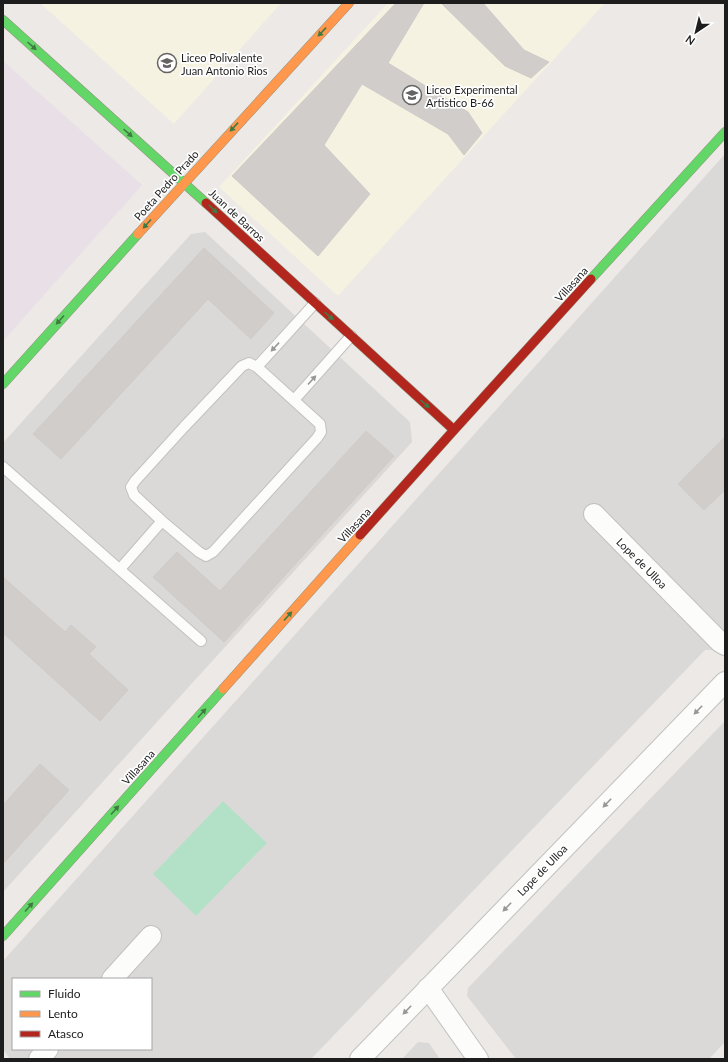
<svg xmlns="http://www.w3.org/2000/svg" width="728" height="1062" viewBox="0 0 728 1062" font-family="Lato,sans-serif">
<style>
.residential{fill:#dbd9d7;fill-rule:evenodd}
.industrial{fill:#e9dfe6}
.education{fill:#f5f2e1}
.pitch{fill:#b3e1c8}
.building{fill:#d0cdcb;stroke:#cfcbc8}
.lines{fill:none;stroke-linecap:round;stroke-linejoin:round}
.lane-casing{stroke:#c3c1c0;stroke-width:12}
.street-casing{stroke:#c3c1c0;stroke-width:22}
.fast-casing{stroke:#95947f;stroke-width:10}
.slow-casing{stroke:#95947f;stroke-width:10}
.jam-casing{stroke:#95947f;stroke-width:10}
.lane{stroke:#fcfcfb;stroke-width:10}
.street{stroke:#fcfcfb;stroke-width:20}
.fast{stroke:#63d668;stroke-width:9}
.slow{stroke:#ff974d;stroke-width:9}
.jam{stroke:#b3261e;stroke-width:9}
.oneway{fill:#407a42}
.oneway2{fill:#989897}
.labels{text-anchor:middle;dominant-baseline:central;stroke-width:3.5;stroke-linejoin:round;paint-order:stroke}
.poi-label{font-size:11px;fill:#1d1d1d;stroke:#fff;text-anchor:start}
.street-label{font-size:11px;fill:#1d1d1d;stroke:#fff}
</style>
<rect width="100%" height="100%" fill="#ece9e6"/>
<path class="residential" d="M725,154V650H705L311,1059H10L3,1049V961ZM13,979H151V1049H13Z
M205,232L410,422L412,442L195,680L3,892V443L191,234Z
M725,721V1042L709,1059H516L467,996L468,988Z
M418,1042L429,1043L440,1059H402Z"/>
<path class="industrial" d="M3,61L142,185L3,341Z"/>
<path class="education" d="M40,3H281L174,124Z
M388,3H605L338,296L219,187Z"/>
<path class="pitch" d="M223,801L267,843L196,916L153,874Z"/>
<path class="building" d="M396,3H424L388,63L468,112L482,133L464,155L448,134L362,84L324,145L370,194L318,256L232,176Z
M441,3H483L524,50L549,62L531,78L505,66Z
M204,248L274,313L251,339L208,299L61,459L33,434Z
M366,431L394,456L224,642L153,577L177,552L220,591Z
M725,437V490L704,510L678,484Z
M3,577L65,632L71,625L96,647L89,654L128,690L100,721L3,633Z
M40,764L69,790L3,864V805Z"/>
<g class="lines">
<defs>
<path id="lane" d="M249,363L257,367L320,424L321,432L317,438L213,552L206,556L199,552L162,521L134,495L131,487L135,481L184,427L242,366Z
M257,367L315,303
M294,400L351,336
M3,467L201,641
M120,569L162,521"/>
<path id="street" d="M594,514L720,642L725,645
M112,979L151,936
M428,988L478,1059
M39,1059L48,1049
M360,1059L725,682"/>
<path id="fast" d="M3,20L206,203
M591,279L725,132
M3,384L138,234
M3,936L223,689"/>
<path id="slow" d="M138,234L349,3
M223,689L360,535"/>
<path id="jam" d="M206,203L454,430
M360,535L454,430L591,279"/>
</defs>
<use href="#lane" class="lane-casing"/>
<use href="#street" class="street-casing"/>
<use href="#fast" class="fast-casing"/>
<use href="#slow" class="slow-casing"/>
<use href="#jam" class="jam-casing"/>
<use href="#lane" class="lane"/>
<use href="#street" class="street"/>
<use href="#fast" class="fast"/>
<use href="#slow" class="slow"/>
<use href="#jam" class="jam"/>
</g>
<defs><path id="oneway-solid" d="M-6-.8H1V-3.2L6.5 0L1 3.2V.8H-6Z"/></defs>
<g class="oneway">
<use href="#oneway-solid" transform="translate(322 32) rotate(133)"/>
<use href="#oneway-solid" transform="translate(32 46) rotate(42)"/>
<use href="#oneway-solid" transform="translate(234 127) rotate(133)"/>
<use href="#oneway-solid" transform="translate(128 133) rotate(42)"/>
<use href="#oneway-solid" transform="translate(213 209) rotate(43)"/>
<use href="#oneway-solid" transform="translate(147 224) rotate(132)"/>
<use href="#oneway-solid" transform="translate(329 316) rotate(42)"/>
<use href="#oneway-solid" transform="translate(60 320) rotate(132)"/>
<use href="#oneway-solid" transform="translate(425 404) rotate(42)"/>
<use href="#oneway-solid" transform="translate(288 616) rotate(-48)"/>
<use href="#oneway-solid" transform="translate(202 713) rotate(-48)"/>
<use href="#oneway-solid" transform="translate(115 810) rotate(-48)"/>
<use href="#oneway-solid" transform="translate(29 907) rotate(-48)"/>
</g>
<g class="oneway2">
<use href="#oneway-solid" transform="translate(275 347) rotate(133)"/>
<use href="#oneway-solid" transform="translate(312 380) rotate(-48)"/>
<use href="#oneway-solid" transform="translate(698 710) rotate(134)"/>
<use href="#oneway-solid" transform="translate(607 803) rotate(134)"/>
<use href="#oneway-solid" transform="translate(507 907) rotate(134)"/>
<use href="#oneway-solid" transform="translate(407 1010) rotate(134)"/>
</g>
<defs>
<symbol id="school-ring" viewBox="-11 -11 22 22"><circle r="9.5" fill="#fff" stroke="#656463" stroke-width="1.5"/><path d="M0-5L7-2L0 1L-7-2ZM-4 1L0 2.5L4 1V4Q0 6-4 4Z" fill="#656463"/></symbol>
</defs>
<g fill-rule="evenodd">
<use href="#school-ring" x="156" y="52" width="22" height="22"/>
<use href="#school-ring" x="401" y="84" width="22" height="22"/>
</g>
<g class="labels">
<g class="poi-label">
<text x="181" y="57">Liceo Polivalente<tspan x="181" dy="13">Juan Antonio Rios</tspan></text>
<text x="426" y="89">Liceo Experimental<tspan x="426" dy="13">Artistico B-66</tspan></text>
</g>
<g class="street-label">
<text transform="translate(166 185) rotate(-48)">Poeta Pedro Prado</text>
<text transform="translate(237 215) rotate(43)">Juan de Barros</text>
<text transform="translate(571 284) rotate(-48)">Villasana</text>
<text transform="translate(354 525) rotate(-48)">Villasana</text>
<text transform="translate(642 563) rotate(45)">Lope de Ulloa</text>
<text transform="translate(138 767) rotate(-48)">Villasana</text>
<text transform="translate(542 870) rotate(-46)">Lope de Ulloa</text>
</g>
</g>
<rect width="728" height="1062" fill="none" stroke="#1d1d1d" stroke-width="8"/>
<rect x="12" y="978" width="140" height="72" fill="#ffffff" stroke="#a5a5a5"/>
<rect x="20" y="991" width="20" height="6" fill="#63d668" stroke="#a5a5a5"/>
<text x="48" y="998" font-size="12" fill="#1d1d1d">Fluido</text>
<rect x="20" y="1011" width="20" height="6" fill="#ff974d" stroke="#a5a5a5"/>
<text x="48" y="1018" font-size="12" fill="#1d1d1d">Lento</text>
<rect x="20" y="1031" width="20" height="6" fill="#b3261e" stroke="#a5a5a5"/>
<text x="48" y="1038" font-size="12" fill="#1d1d1d">Atasco</text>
<g transform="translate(696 32) rotate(215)" stroke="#ffffff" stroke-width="3" paint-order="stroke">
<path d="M0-3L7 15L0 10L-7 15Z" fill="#1d1d1d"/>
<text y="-6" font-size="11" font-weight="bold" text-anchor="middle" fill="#1d1d1d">N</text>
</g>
</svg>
